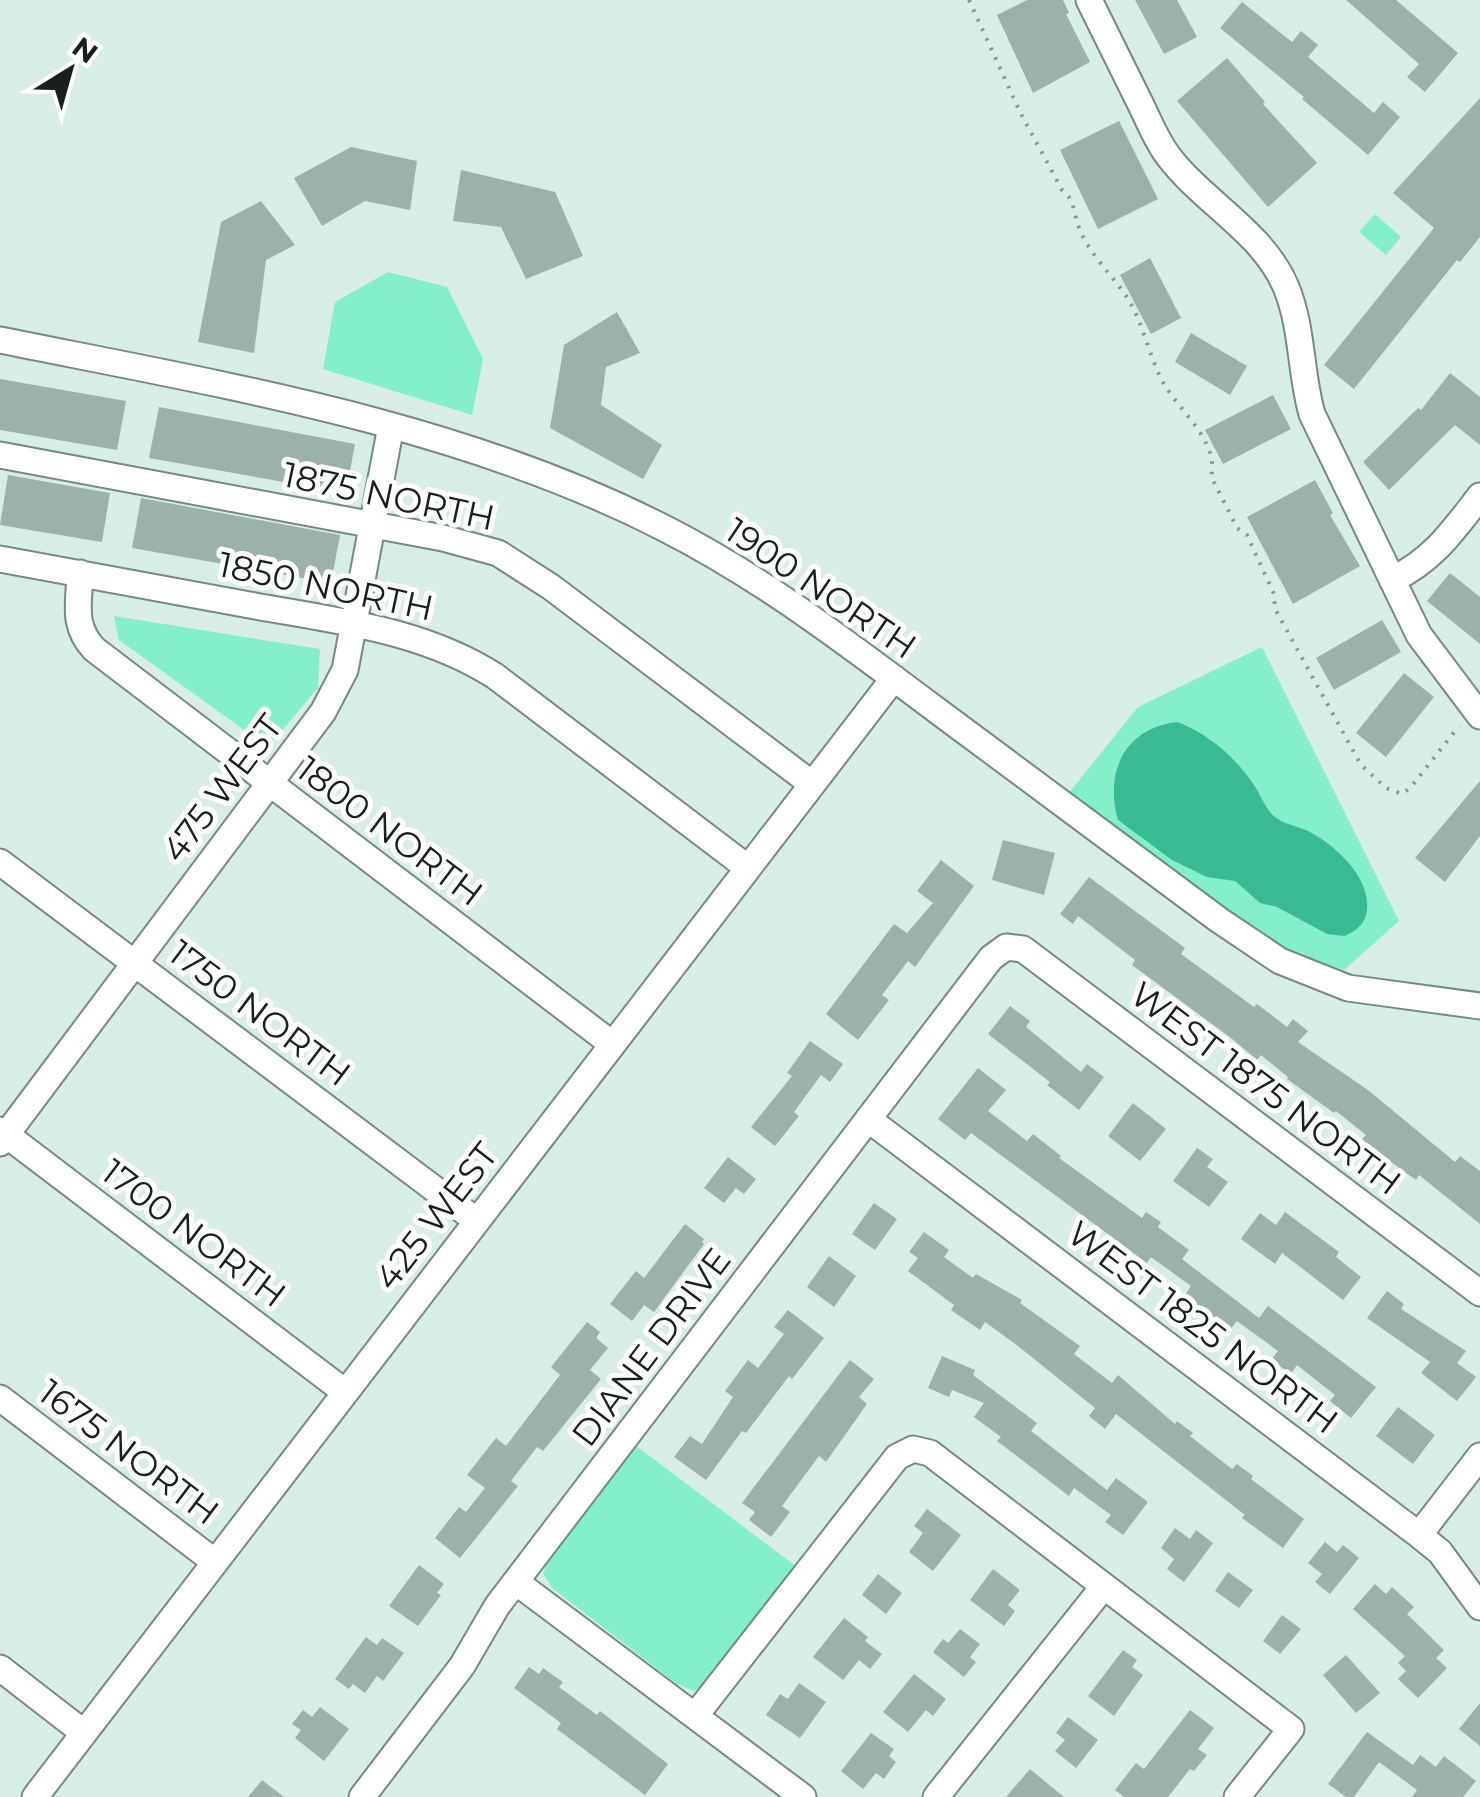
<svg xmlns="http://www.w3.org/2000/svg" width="1480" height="1797" viewBox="0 0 1480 1797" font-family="Montserrat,sans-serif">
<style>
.green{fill:#84f0cb}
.water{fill:#39ba94}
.building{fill:#9cb1a9}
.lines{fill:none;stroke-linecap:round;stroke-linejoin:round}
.minor-casing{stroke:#758a81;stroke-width:29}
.path{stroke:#869690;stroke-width:4;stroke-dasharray:2.5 8;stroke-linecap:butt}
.minor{stroke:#fff;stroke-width:25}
.labels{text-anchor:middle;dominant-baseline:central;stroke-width:10;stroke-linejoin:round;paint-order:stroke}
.street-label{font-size:35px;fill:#18201d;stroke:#fff}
</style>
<rect width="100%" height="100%" fill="#d8eee5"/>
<path class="green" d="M1375,214L1401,237L1386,255L1359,232Z
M388,272L447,287L483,359L472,415L323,369L335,302Z
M114,616L320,649L318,688L268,747L119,640Z
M1262,647L1399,921L1344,970L1280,949L1221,911L1068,794L1138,707Z
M635,1445L797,1567L710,1680L694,1691L677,1684L552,1588L543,1574L548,1560Z"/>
<path class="water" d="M1177,722C1208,733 1236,758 1254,785C1261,795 1265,809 1275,817C1285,825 1299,826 1310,832C1336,846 1370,877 1367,909C1366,923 1357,931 1344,936L1327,934L1277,907L1260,903L1235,881L1207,877L1172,860L1118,820C1104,772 1125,728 1177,722Z"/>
<path class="building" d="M1027,0H1063L1069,13L1066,14L1090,62L1033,93L997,15Z
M1135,0H1177L1197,37L1164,54Z
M1346,0H1396L1458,53L1425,92L1407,77L1419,64Z
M1242,2L1292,42L1301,31L1318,45L1308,57L1374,113L1383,102L1400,117L1368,155L1302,99L1304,97L1220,28Z
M1227,58L1265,102L1263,104L1317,163L1268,207L1177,101Z
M1480,98V237L1460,262L1457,260L1354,389L1324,365L1434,228L1393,193Z
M1119,121L1158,199L1098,229L1060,150Z
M351,147L417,161L410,210L365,201L322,226L294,178Z
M461,170L555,192L583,256L526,279L501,227L453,221Z
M261,201L295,245L266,260L254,353L198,342L221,222Z
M1150,258L1181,318L1151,334L1120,275Z
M617,312L640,353L606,367L601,405L662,445L643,479L550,428L564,345Z
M1191,333L1247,366L1230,395L1175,362Z
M1450,373L1480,397V445L1455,425L1389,490L1363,462L1418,408L1421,410Z
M0,379L126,401L117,450L0,430Z
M1273,395L1291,429L1223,464L1205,430Z
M159,407L355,444L346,493L149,458Z
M8,475L110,493L102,542L0,525Z
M1315,480L1333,513L1330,515L1360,566L1293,604L1247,517Z
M141,498L340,535L331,583L132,548Z
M1450,573L1480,597V644L1427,601Z
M1382,620L1401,652L1334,690L1316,658Z
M1404,673L1434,697L1386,757L1356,733Z
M1480,781V836L1445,882L1415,858Z
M1003,840L1055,853L1044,895L992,880Z
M941,860L974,886L915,967L908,961L882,995L889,1000L858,1040L826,1014L894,924L907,933L933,903L917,891Z
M1089,877L1185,948L1181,954L1254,1007L1257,1004L1287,1027L1293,1019L1308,1031L1298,1042L1368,1090L1455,1162L1460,1156L1480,1171V1224L1419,1175L1416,1180L1387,1159L1362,1139L1366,1135L1336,1111L1334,1113L1287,1079L1288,1077L1261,1055L1257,1060L1231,1038L1132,965L1135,960L1078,916L1073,924L1060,914Z
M1010,1006L1030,1021L1026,1027L1081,1072L1087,1064L1104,1077L1079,1110L1047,1085L1050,1082L988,1034Z
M810,1041L843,1064L830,1082L821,1075L794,1112L799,1116L775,1146L751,1127L792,1076L787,1073Z
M978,1068L1006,1090L988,1111L1027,1141L1033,1134L1061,1156L1059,1158L1142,1218L1146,1212L1161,1222L1158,1227L1189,1250L1182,1259L1259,1318L1268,1306L1376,1387L1351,1418L1330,1401L1335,1395L1297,1365L1291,1374L1271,1360L1278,1351L1237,1321L1230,1330L1185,1295L1191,1286L1151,1257L1147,1263L971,1133L965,1140L938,1119Z
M1133,1103L1166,1129L1140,1161L1108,1136Z
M1197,1148L1213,1159L1207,1167L1228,1182L1209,1207L1173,1181Z
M728,1157L756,1179L744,1194L736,1188L724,1203L704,1188Z
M874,1203L897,1219L875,1250L852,1234Z
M1285,1212L1339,1252L1336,1257L1361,1277L1343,1300L1282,1253L1275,1264L1241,1239L1260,1213L1276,1225Z
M685,1224L704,1239L702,1242L704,1244L654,1312L644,1305L632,1321L610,1304L636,1271L644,1278Z
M924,1232L949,1250L944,1257L973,1278L976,1274L1022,1300L1020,1303L1080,1346L1074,1354L1112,1383L1118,1375L1175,1424L1177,1421L1193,1433L1190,1436L1232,1469L1237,1464L1253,1476L1251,1479L1304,1519L1283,1548L1242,1518L1245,1515L1116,1414L1105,1429L1089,1416L1095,1408L1018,1346L985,1322L980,1330L951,1310L954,1305L908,1271L918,1258L909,1252Z
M829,1256L856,1276L834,1307L807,1287Z
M1387,1291L1404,1304L1401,1309L1466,1351L1457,1363L1476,1377L1457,1401L1421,1373L1430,1362L1367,1318Z
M788,1310L824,1338L792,1379L789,1376L746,1433L742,1431L706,1480L674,1457L690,1436L702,1444L733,1397L725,1391L748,1360L758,1368L784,1334L774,1327Z
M587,1322L600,1332L596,1338L608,1348L590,1370L601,1379L543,1451L537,1447L511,1481L518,1486L460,1558L435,1538L459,1507L466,1512L485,1488L467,1475L496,1438L506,1446L560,1375L551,1367Z
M942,1356L975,1370L973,1375L1037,1423L1031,1431L1107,1490L1116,1478L1148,1502L1123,1535L1105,1522L1111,1515L1074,1488L1069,1496L997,1441L1001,1437L974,1417L984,1403L952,1390L949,1397L928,1388Z
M850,1360L874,1379L859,1397L867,1404L826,1462L819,1456L782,1506L790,1512L771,1537L749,1520L755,1512L742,1503Z
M1398,1407L1435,1435L1413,1464L1376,1436Z
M927,1509L961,1535L933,1571L909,1552L923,1533L914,1526Z
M1175,1528L1190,1539L1196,1530L1213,1543L1184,1582L1167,1569L1174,1559L1161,1548Z
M1325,1542L1337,1552L1343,1545L1359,1558L1330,1594L1315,1582L1322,1574L1308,1563Z
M419,1565L444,1584L437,1593L441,1595L418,1626L389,1606Z
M993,1569L1020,1590L1008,1605L1015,1611L1004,1626L970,1600Z
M1228,1572L1253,1590L1239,1608L1215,1591Z
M878,1574L902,1593L886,1614L862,1595Z
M1375,1584L1386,1594L1392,1587L1414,1607L1407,1614L1444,1650L1436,1658L1447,1668L1418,1698L1398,1679L1406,1671L1398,1663L1405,1656L1353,1609Z
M1282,1615L1301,1629L1280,1654L1263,1641Z
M844,1618L868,1637L865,1641L882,1654L870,1669L859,1660L843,1680L813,1657Z
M960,1629L980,1644L970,1657L976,1662L964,1677L933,1652L943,1639L948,1643Z
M366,1637L377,1645L382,1638L404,1653L383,1681L377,1676L365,1693L353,1684L349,1689L335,1679Z
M1123,1650L1137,1660L1132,1667L1143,1675L1114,1716L1088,1696Z
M1346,1655L1380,1693L1356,1713L1323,1675Z
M529,1667L539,1674L543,1668L563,1682L559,1687L597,1715L600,1711L668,1764L645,1795L557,1729L561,1723L514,1688Z
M914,1674L946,1699L933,1716L926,1710L908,1732L883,1712Z
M799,1683L826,1702L800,1738L766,1715L780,1694L788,1699Z
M1480,1703V1746L1459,1729Z
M320,1707L349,1729L324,1761L295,1738L301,1730L292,1724L303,1710L312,1717Z
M1190,1710L1214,1728L1198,1749L1207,1755L1194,1771L1190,1769L1168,1797H1124L1115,1790L1136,1763L1144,1769Z
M1068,1717L1098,1740L1076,1768L1055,1751L1065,1740L1056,1733Z
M1367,1732L1413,1765L1420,1755L1436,1767L1444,1756L1476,1781L1463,1797H1412L1417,1790L1379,1762L1354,1797H1346L1328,1784Z
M871,1733L894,1749L889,1756L896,1762L884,1779L876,1773L863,1789L841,1771Z
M1030,1769L1064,1797H1006Z
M262,1780L284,1797H248Z"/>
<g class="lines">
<defs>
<path id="minor" d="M1089,0C1106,34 1123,69 1140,103C1149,121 1157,142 1169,157C1204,203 1263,232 1286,287C1303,328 1300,372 1312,414L1419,635L1480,716
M0,340C223,385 457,423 662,527C763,578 849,645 939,712C1032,781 1126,851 1219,920L1280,961L1348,988L1480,1006
M0,455L443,538L498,553L551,587L812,784
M0,559C85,574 170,590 255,606C338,621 423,630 495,676L748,868
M80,573C79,604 72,625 94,649L612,1044
M1392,580C1434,559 1452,532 1480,496
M0,862L477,1221
M868,1119L1419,1535L1440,1552L1480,1607
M0,1130L345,1392
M0,1143L323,712L345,670L391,426
M0,1398L215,1562
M1419,1535L1480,1456
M516,1582L803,1797
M0,1668L84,1733
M695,1716L897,1457L913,1449L930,1453L1291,1729L1237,1797
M35,1797L894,678
M362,1797L462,1666L497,1606L991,958L1006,947L1023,949L1480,1293
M936,1797L1104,1586"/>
</defs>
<use href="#minor" class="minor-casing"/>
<path class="path" d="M969,0L1020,112L1062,190C1076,200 1073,215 1080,230C1090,254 1109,272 1124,293C1143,319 1148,356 1164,384C1179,410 1220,443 1211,476L1237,528L1247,535L1274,594L1275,609L1361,765L1386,788L1402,794L1411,787L1459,726"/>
<use href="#minor" class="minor"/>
</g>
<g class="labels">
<g class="street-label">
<text transform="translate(389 496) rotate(12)">1875 NORTH</text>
<text transform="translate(326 586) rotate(12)">1850 NORTH</text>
<text transform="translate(821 588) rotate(34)">1900 NORTH</text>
<text transform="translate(222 788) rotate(-53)">475 WEST</text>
<text transform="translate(390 831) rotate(37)">1800 NORTH</text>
<text transform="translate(260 1013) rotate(37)">1750 NORTH</text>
<text transform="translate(1266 1088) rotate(37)">WEST 1875 NORTH</text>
<text transform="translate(436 1216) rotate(-52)">425 WEST</text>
<text transform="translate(194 1233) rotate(37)">1700 NORTH</text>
<text transform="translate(1203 1327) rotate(37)">WEST 1825 NORTH</text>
<text transform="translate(651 1347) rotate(-53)">DIANE DRIVE</text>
<text transform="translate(129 1452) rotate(37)">1675 NORTH</text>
</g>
</g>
<g transform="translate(70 70) rotate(37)" stroke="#ffffff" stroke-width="8" paint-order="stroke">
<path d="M0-8L18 38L0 25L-18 38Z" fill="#18201d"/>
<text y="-15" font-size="28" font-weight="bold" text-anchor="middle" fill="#18201d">N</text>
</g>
</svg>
